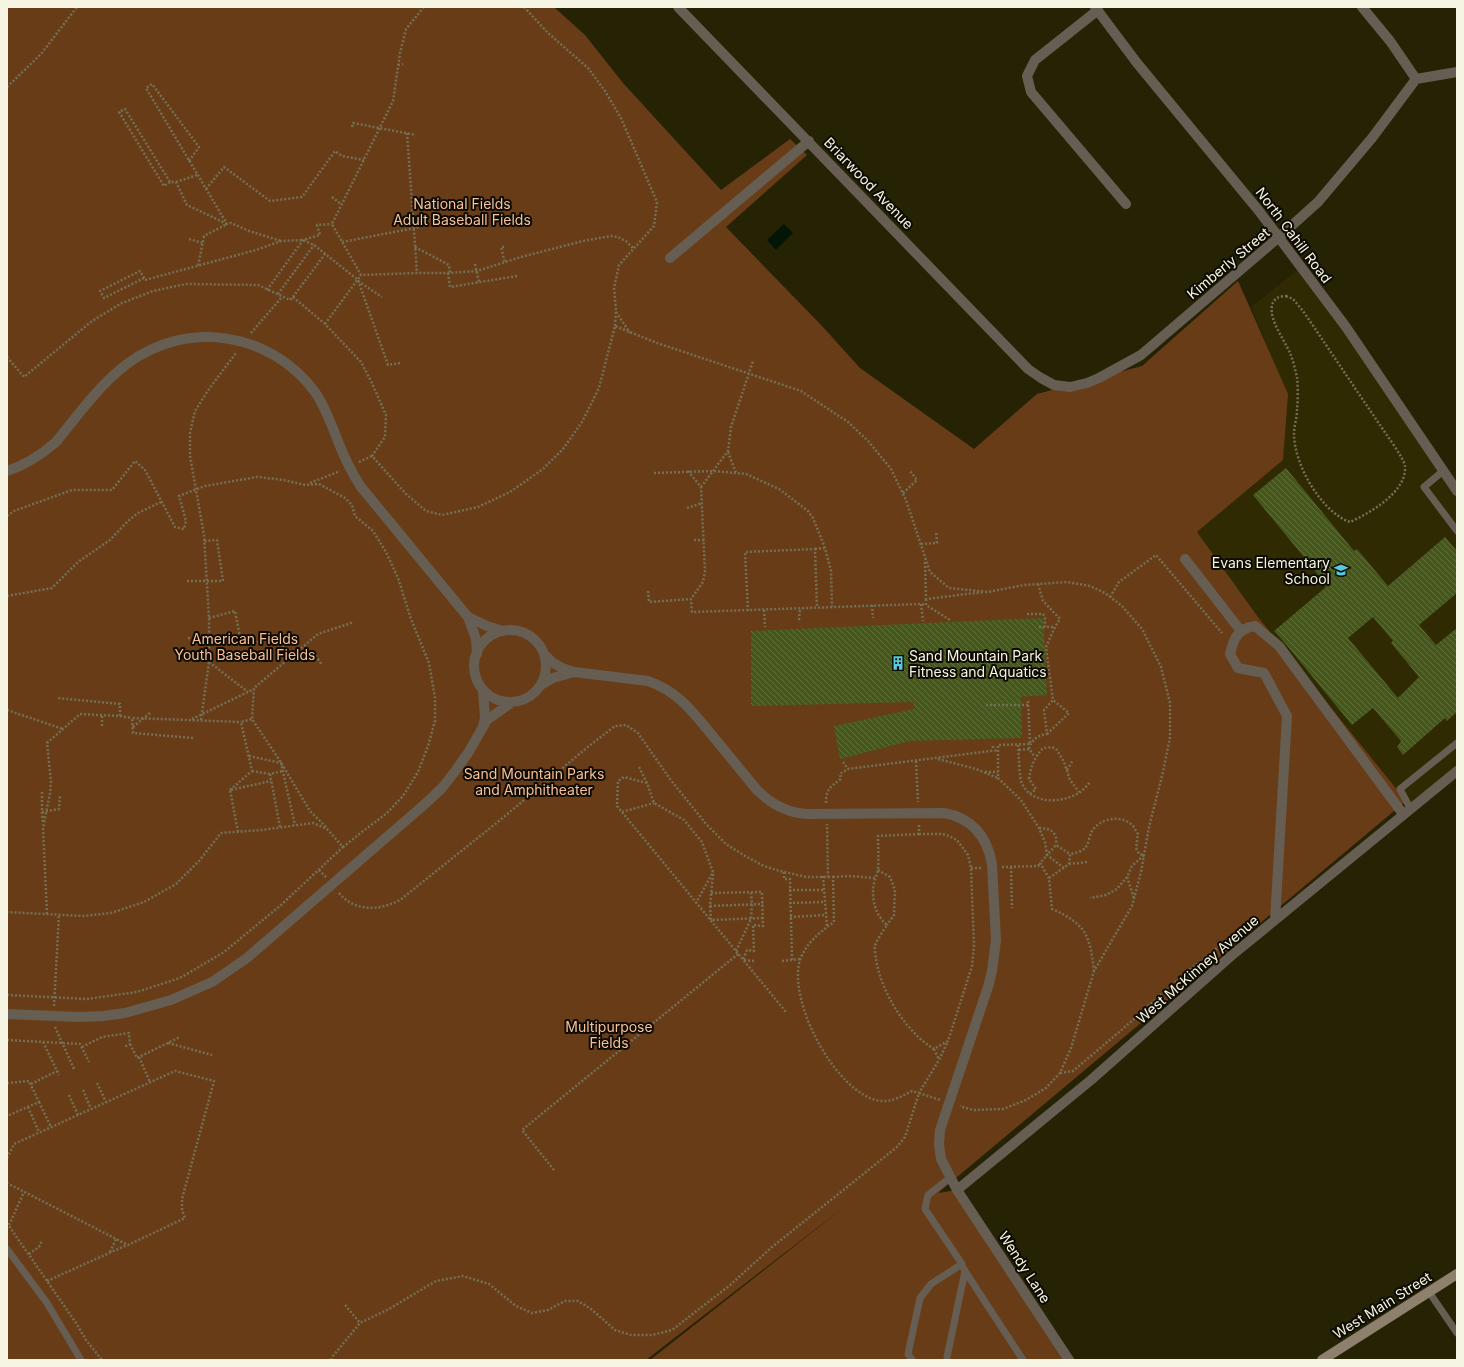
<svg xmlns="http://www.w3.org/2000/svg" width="1464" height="1367" viewBox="0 0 1464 1367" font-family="Inter,sans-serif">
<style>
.built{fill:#2f2a02}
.green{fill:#693c18}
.water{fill:#031505}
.building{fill:url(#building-back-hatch);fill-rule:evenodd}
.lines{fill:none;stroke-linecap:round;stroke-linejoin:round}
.path{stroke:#737056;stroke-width:2.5;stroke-dasharray:2 2;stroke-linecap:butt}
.service{stroke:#665e52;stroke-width:7}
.minor{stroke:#665e52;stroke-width:10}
.tertiary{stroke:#665e52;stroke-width:10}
.secondary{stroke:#8d816e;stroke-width:10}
.labels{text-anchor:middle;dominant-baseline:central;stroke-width:4;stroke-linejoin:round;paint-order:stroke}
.street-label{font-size:14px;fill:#f6f4e2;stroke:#0d0b02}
.park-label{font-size:14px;fill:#f8bf98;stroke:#0d0b02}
.poi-label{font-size:14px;fill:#f6f4e2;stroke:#0d0b02;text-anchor:end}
</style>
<defs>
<pattern id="building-back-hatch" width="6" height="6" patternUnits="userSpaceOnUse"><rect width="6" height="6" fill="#46571b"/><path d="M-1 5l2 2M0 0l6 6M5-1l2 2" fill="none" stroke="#61703c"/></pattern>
</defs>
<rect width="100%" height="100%" fill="#262204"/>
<path class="built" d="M1301,267L1457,491V771L1410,808L1258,617L1197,532L1283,460L1287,394L1251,307Z"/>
<path class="green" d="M7,7H554L585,35L623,83L721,190L790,139L807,155L726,227L822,326L860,368L974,449L1037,394L1142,366L1238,281L1288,394L1283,460L1197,532L1258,617L1406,801L938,1193L957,1190L1069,1360H650L848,1204L646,1360H7Z"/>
<path class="water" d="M784,224L793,233L776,250L767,240Z"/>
<path class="building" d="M1286,468L1354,551L1357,549L1388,586L1445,537L1457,551V593L1419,625L1436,645L1457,628V712L1447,721L1445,718L1403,755L1397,747L1401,741L1373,708L1352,725L1284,642L1274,631L1326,587L1321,581L1322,579L1253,495ZM1373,617L1393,641L1391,643L1419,677L1398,698L1348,638Z
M1043,618L1047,695L1021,697L1022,738L910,741L840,759L834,726L914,709L913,702L751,706V631Z"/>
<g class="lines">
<path class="path" d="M424,7L406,29L400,53L393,101L332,224L361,275L417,273H448L477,271L521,257L583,241L611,236L618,237L627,242L634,249
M524,7L548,33L588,68L605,91L621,118L657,202L654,226L619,265L614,288L616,311L615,326
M398,65L403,64
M7,87L41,54L77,7
M352,127L353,123L416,135
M407,133L417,273
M189,161L199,147L152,84L146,88L227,224L231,223L249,231L281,241
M170,182L164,186L119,112L125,109L170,182H176L187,205L227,224L204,236L198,266
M176,182L197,175
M206,189L224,167L270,201L302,197L335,151L342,156L364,160
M332,197L341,204
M189,239L203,243
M342,242L420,227
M415,247L449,265L450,273
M504,247H501L505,263
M475,264L479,282
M448,273L450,287L517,276
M144,278L104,298L100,291L140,271L145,280L256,250L281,241L303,240L314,245L358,280L388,365L400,363
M358,281L382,297
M267,290L303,240L320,235L317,225L332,224
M278,294L314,245
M1286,296L1293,299L1303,311C1329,349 1354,387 1380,425C1385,433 1404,458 1405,466C1407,492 1370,513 1350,522C1321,512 1294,464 1294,434C1294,426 1297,418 1297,410C1298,400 1298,387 1297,377C1295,369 1293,360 1290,353C1285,340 1261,310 1277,298C1279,297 1283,296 1286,296Z
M293,297L325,254
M616,312L630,333
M325,324L361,275
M251,333L282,297
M7,357L24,377L92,321L122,303L153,291L186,284L258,285L290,300L293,297L325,324L361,362L371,381L386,415L385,437L372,456L406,494L426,511L442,515L478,507L510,492L543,469L563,449L582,422L599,388L615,326L657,343L801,391L848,422L868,441L891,469L906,500L930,572L949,588L988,592L1024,585L1067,582L1090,586L1105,593L1122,606L1142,629L1161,667L1170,703V737L1163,772L1149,827L1141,872L1132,906L1094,971L1071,1048L1060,1073L1046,1088L1026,1100L1003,1109L973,1110L960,1106
M728,452L736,473
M359,462L372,456
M688,471L701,487L705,572L703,582L691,599L692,612L921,604L926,605
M654,473L714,471L746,474L779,489L808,511L813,518L825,548L831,571L832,607
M310,483L340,471
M701,487L728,451L731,427L753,361
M903,493L917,480L910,471
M687,508L702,503
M7,516L14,511L72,490H112L135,461L145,470L175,527L184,529L186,521L179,496L205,486L257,477L284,480L305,485L319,484L345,498L352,505L355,516L373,531L386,552L398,578L411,619L429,663L435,698V721L428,746L418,772L403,796L387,813L362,832L343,847L327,829L313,823L262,830L221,833L199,861L176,884L144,902L111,913L83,916L7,912
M694,540H704
M921,544L937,543L936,531
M815,549L825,548
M925,562L926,599L984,592
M187,581H223L217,540L204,541
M648,591L649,602L691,599
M7,596L52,588L78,562L110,540L128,521L138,513L161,502
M1110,597L1119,582L1156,555L1222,633
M926,599V605L950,620
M921,604L923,621
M872,605L873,618
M764,610L765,627
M748,611L745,552L815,549L817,607
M1027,614H1043L1045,617V627
M209,618L235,611L240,637L254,643L281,638L286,661
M799,620L800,608
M1039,627H1055
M188,638H209
M297,652L314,653L322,665
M209,662L248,692
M1028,701L1030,744L998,745V778L1021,800L1039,828L1045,842L1047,855L1040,863L1049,878L1052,909C1086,924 1090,935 1094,971
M986,705H1029
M7,710L63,729
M120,716L132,718
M192,719L254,689
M201,720L209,662V618L204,535L190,456V433L195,411L209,389L236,353
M102,726V715
M133,727L151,712
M1047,734L1069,713L1053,700
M193,738L133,733L132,718L241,722
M1018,745C1019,754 1019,778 1022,784C1033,805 1061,803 1079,793C1083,790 1087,786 1090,782
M993,746V750
M1029,749C1031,740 1038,735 1047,734L1044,710L1053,700L1046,647L1055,627L1060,619L1043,601L1038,584
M1019,750L1029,749L1035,757
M249,756L281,763L295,825
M938,759L976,769L998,778
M916,761L918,802
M843,762L848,769
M639,767L647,783L654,803L684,820L702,842L713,872L696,903
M1067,770L1073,760
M252,771L270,774
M985,772H998
M647,783L624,777L618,781L617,806L786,1012
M230,790L252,771L241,722L252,719
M42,792V812L59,809L60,795
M1030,794L1036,789L1029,779C1031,766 1034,758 1043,748L1052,747L1057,750L1064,762L1070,780L1079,792
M826,803C826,789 830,787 841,779L840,774L848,769L998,750
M42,812L43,823
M622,812L654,803
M919,825V834
M280,827L270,774L283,771
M326,827L310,811L280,761L252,719L254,688L318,634L354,622
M1039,828C1051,828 1058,833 1056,845
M238,832L230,790L271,781
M919,834H942L949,836L957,840L968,855L971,868L974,946L972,966L948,1041L934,1049C906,1032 881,992 876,959C876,956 874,950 875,947C875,942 884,930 887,925C875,915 871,898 874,883C875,878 878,873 878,868C879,857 878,847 878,836Z
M1069,864L1088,862
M1002,867L1038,866L1040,863
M1011,867L1012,908
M971,868H981
M1064,868L1047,855L1056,845L1070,854
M319,870L326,877
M878,870L890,877L895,890L894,915L887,925
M784,872V879H790L792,960
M713,874L710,906L711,920L763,918
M823,876L827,926
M828,877H833L834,922C820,932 806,943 800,960C787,1001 837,1096 881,1101C893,1102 902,1096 912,1091L919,1093L939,1060L948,1041
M833,877L849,876L875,878
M1127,877L1134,898
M1049,878L1069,864L1070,854C1075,853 1082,852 1085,848C1089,844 1089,836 1092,831C1100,818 1122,814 1133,826C1135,828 1136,832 1138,834L1136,848L1139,854L1144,855L1132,866L1127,877L1117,889L1106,895L1090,898
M789,890H824
M339,893C355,912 379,911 400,900L499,821L589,746L615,726L626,725L638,733L670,779L706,824L726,844L745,856L764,866L776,870L806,877H828L827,824
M711,893L762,892L763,926L753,925L754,951L747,950L743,960L754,961
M789,903L825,902
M710,906L763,904
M47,914L43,828L50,793L51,782L47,743L80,714L120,716V704L57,698
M790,917L826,915
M736,951L751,919L752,905L751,892
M782,961L800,959
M7,995L87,999L137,992L180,978L224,952L281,905L343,847
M54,1006L59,914
M55,1027L74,1069
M7,1040L80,1044L89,1062
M43,1042L59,1075
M168,1043L212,1055
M130,1044L137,1058L180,1037
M82,1047L102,1037L129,1033L130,1044L124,1047
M934,1049L939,1060
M139,1057L150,1082
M1060,1073L1073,1071L1125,1027L1182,976L1235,934H1239
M7,1083L29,1081L39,1102L7,1116
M97,1083L106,1102
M31,1084L57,1071
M83,1090L91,1109
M69,1095L78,1115
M39,1102L51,1127
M28,1107L39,1132
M7,1158L14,1144L175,1071L214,1081L182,1199V1210L185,1218L128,1245L7,1183
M554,1170L522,1130L738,954
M7,1223L76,1323L86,1340L102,1360
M9,1225L24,1192
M110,1252L116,1239
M29,1254L39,1247L42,1240
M47,1281L127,1245
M345,1305L360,1323
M331,1360L333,1356L360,1323L389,1309L436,1281L463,1276L489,1284L516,1306L532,1313L548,1310L565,1301H578L591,1309L615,1330L631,1335H652L672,1330L729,1286L772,1247L897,1147L905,1137L919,1093L940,1100"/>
<path class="service" d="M1443,471L1424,487L1457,531
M1410,808L1400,789L1457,743
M7,1249L47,1303L81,1360
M965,1271L1023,1360
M1429,1292L1457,1333
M947,1357L965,1271L964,1269
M912,1360L908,1354L920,1298L931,1284L962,1264L925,1209L928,1195L951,1177"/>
<path class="minor" d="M678,7L1028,369L1041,378L1054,385L1070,387L1087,383L1099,378L1141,355L1279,237L1318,202L1372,138L1416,79L1457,72
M1362,7L1390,41L1416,79
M1098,10L1035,60L1027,76L1031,92L1126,204
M670,258L809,141
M7,471C26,465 41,455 56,442C78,415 99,385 127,364C187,319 271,332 315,392C326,408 332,426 339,444C345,459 352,473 361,487L468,617L476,639L477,654
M1185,559L1241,631
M468,617L487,626L503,631
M474 666a36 36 0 1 1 72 0a36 36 0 1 1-72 0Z
M544,654L552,662L562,668L574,672L648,681C680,692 695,715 716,740C730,757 744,774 757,790C771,804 789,813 808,814L944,813C972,818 987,836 992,864L996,940L992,971L988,987L940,1130L939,1144L941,1159L957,1190L1069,1360
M541,685L553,678L574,672
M483,691L485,718L483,727
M1275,920L1287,716L1264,673L1238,668L1230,654C1234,638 1237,629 1255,626L1279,646L1403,814
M7,1014L80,1017L103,1016L125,1013L171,1000L212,982L247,958L425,804L442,788L456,770L468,753L487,720L511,703
M957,1190L1091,1080L1231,956L1457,771"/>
<path class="tertiary" d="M1095,7L1137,63L1259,211L1346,327L1457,491"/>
<path class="secondary" d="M1322,1360L1457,1274"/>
</g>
<defs>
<symbol id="school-bare" viewBox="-9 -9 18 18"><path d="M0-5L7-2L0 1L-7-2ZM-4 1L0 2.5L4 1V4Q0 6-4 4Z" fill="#57c9e1" stroke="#0d0b02" stroke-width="2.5" paint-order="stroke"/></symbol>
<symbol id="building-bare" viewBox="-9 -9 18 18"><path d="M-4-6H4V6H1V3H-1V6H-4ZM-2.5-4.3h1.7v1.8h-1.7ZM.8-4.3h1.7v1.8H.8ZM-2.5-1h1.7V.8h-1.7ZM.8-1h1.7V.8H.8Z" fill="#57c9e1" stroke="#0d0b02" stroke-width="2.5" paint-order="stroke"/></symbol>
</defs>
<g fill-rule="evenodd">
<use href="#school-bare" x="1331" y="560" width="20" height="20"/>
<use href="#building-bare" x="888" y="653" width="20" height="20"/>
</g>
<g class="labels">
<g class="street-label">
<text transform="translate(869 183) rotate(46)">Briarwood Avenue</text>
<text transform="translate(1294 235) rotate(53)">North Cahill Road</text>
<text transform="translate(1228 263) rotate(-40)">Kimberly Street</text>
<text transform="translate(1197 969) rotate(-41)">West McKinney Avenue</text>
<text transform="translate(1025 1267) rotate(57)">Wendy Lane</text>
<text transform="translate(1382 1305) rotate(-32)">West Main Street</text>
</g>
<g class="park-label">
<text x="462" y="203">National Fields<tspan x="462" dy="16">Adult Baseball Fields</tspan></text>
<text x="245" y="638">American Fields<tspan x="245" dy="16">Youth Baseball Fields</tspan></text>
<text x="534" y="773">Sand Mountain Parks<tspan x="534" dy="16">and Amphitheater</tspan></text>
<text x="609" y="1026">Multipurpose<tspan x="609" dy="16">Fields</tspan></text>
</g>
<g class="poi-label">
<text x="1330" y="562">Evans Elementary<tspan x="1330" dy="16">School</tspan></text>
<text x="909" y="655" text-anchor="start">Sand Mountain Park<tspan x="909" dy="16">Fitness and Aquatics</tspan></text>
</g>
</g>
<rect width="1464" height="1367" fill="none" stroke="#f6f4e2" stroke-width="16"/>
</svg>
